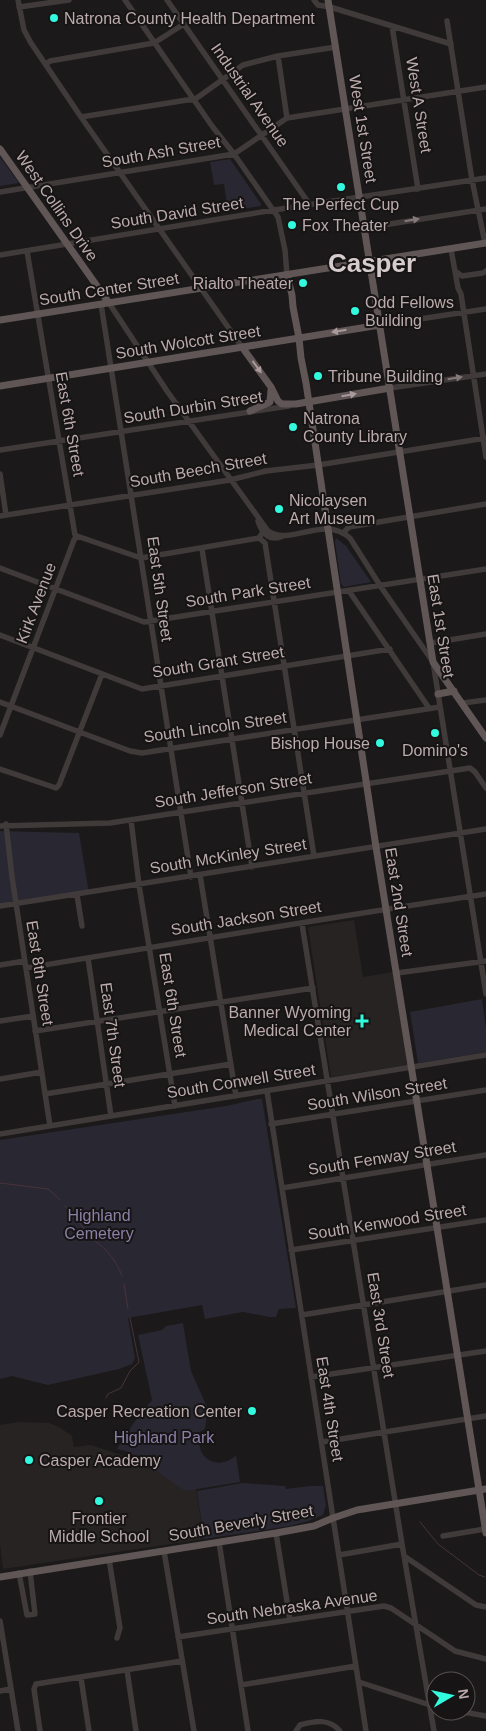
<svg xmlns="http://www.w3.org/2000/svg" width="486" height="1731" viewBox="0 0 486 1731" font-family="Helvetica,sans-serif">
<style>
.built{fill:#262322}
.green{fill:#292731}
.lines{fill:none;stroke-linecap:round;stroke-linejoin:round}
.stream{stroke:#47333b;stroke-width:1}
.minor{stroke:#413a3a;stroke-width:5.5}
.major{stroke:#605656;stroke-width:7}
.oneway{fill:#857879}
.oneway2{fill:#aa9a9c}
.poi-dot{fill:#32fadf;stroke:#161414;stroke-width:2}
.labels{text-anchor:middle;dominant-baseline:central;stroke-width:4;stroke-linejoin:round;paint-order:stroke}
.poi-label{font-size:16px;fill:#bcabad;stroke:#161414;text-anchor:start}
.street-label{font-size:16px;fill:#bcabad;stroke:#161414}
.park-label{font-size:16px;fill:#8b81a7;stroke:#161414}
.town-label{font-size:26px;font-weight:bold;fill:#d7cccd;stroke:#161414}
</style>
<rect width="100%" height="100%" fill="#1b1919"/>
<path class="built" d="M354,920L363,977L393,972L408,1065L331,1077L308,927Z
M19,1422L49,1423L59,1427L72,1436L74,1447L91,1445L124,1456L196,1489L204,1539L3,1569L0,1544V1425Z"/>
<path class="green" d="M0,157L19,183L0,186Z
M230,159L261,204V206L228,211L224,184L214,185L210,162Z
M336,538L346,546L371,582L344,587L341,584L335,542Z
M0,831L79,833L89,893L0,906Z
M482,999L486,1028V1052L418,1063L410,1012Z
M257,1099H262L296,1308L279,1309L276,1317H269L243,1312L205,1319L202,1305L128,1318L135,1358L132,1364L119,1369L48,1385L12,1376L0,1379V1140L226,1106Z
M183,1323L191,1371L208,1409L205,1429L197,1433C199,1439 199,1447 202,1453C210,1466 227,1465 236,1455L240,1482L185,1491L129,1452L117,1449L135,1421L152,1400L138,1335L162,1330L166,1326Z
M242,1483L285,1486L286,1489L310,1486H323L326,1505L323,1515L308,1521L290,1526L204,1539L197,1491Z"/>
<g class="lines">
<path class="stream" d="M0,1183L48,1189L60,1200
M65,1206L95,1241C107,1249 117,1262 122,1276
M124,1284L128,1309
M106,1398L108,1394L121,1388L130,1371L139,1362L130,1318
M420,1522L438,1544L479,1575L485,1577"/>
<path class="minor" d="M18,0L24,30L31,43L81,117L242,347
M125,0L212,126L234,154L278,217L285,250L287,275
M167,0L310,205
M314,0L318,5L330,7L451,44
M19,7L69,0
M447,21L472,180L485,243
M392,26L418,189
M278,56L287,118
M46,64L50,61L154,43L184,24
M81,117L187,100H194L243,65L278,56L336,47
M0,192L234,154L287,118L486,87
M364,228L486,209
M451,249L458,288L461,294L486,457
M27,251L75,535L77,536
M0,255L274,210L486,178
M455,271L462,276L483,273L486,271
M109,303L167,391L268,531C291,547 323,514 350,538L381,587L433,662L486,994
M101,304L191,877
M380,325L486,309
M390,388L486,374
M0,450L289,406
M0,474L6,515
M0,516L230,480L266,471L318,465L486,438
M258,521C262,534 270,542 283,536
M344,532L349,527L486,504
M77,536L141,558L259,538L263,532
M259,538L265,543L314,856
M202,549L252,867
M0,568L144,622L486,569
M349,591L429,708
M0,635L142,689L390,649
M431,643L486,634
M0,702L130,751L142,753L440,707
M463,703L486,700
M0,735L74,540L77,536
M0,769L56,788L59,785L102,674
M131,820L139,885L175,1106
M6,824L12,877L50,1126
M0,826L110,823L470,768L475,772L486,788
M200,875L236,1096
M77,895L82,926
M0,906L486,829
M302,924L402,1544L434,1731
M88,958L111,1116
M0,965L25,961
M26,968C179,943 332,917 486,894
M397,973L486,961
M0,1021L33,1016
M35,1031L313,988
M0,1079L42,1072
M267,1091L366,1731
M45,1094L231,1064
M271,1124L486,1090
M0,1134L486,1055
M282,1188L486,1155
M291,1250L486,1220
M302,1315L486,1285
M311,1377L486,1351
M322,1442L486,1416
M276,1533L290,1620
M443,1536L485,1529
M219,1542L248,1731
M164,1551L194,1731
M339,1555L402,1544
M404,1556L476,1605L486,1607
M109,1559L120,1628L117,1638
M19,1573L27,1615L35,1614L30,1571
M0,1621L18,1731
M178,1637L384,1606L391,1608L455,1651L486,1659
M127,1670L136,1731
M81,1678L89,1731
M359,1682L436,1707
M241,1685L356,1666
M0,1691L10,1689
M458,1711L486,1716
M40,1731L34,1689L36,1684L182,1661
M296,1731L300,1725C315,1721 329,1718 340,1731"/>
<path class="major" d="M328,0L433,662L486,738
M0,149L109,303
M287,275L292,295L293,307L299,338L301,358L306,383L376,847L486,1533
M0,320L486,243
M242,347L271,387L278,401L282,404H296L390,388
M0,386L380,325
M250,411L270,402L271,390
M438,694L454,691
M0,1577L276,1533L314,1526L333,1518L357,1510L486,1489"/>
</g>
<defs><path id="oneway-solid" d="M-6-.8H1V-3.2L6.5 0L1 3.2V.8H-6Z" transform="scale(1.25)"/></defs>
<g class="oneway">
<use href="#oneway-solid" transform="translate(412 220) rotate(-9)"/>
<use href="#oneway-solid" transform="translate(455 378) rotate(-9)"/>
</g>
<g class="oneway2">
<use href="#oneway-solid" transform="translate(339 331) rotate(171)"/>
<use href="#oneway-solid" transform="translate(257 367) rotate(54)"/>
<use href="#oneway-solid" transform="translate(349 395) rotate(-10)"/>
</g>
<g class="poi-dot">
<circle cx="54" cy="18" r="5"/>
<circle cx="341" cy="187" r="5"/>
<circle cx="292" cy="225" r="5"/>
<circle cx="303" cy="283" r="5"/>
<circle cx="355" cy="311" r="5"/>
<circle cx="318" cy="376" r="5"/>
<circle cx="293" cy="427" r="5"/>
<circle cx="279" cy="509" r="5"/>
<circle cx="435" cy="733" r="5"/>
<circle cx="380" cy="743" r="5"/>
<path d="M359.5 1013.5h5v5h5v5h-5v5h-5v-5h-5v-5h5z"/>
<circle cx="252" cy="1411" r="5"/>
<circle cx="29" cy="1460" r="5"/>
<circle cx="99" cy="1501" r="5"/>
</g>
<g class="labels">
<g class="poi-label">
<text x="64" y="18">Natrona County Health Department</text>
<text x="341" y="204" text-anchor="middle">The Perfect Cup</text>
<text x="302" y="225">Fox Theater</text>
<text x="293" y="283" text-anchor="end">Rialto Theater</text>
<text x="365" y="302">Odd Fellows<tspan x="365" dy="18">Building</tspan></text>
<text x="328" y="376">Tribune Building</text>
<text x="303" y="418">Natrona<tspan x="303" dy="18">County Library</tspan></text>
<text x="289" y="500">Nicolaysen<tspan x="289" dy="18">Art Museum</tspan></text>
<text x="370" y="743" text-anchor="end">Bishop House</text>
<text x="435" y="750" text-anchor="middle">Domino's</text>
<text x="351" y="1012" text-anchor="end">Banner Wyoming<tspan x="351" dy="18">Medical Center</tspan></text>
<text x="242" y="1411" text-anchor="end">Casper Recreation Center</text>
<text x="39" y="1460">Casper Academy</text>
<text x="99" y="1518" text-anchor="middle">Frontier<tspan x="99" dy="18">Middle School</tspan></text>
</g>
<g class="street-label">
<text transform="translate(250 95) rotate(55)">Industrial Avenue</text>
<text transform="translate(419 105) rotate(81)">West A Street</text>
<text transform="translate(363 129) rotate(81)">West 1st Street</text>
<text transform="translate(161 152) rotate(-10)">South Ash Street</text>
<text transform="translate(57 206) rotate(55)">West Collins Drive</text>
<text transform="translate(177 213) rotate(-9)">South David Street</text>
<text transform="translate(109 289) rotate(-9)">South Center Street</text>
<text transform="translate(188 342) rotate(-9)">South Wolcott Street</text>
<text transform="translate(193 407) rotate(-9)">South Durbin Street</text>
<text transform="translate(70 424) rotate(80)">East 6th Street</text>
<text transform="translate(198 470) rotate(-10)">South Beech Street</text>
<text transform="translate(160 589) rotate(82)">East 5th Street</text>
<text transform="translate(248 592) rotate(-9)">South Park Street</text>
<text transform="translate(36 603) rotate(-69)">Kirk Avenue</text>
<text transform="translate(441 626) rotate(81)">East 1st Street</text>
<text transform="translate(218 662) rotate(-9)">South Grant Street</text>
<text transform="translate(215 727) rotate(-8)">South Lincoln Street</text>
<text transform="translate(233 790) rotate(-9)">South Jefferson Street</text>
<text transform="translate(228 856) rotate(-9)">South McKinley Street</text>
<text transform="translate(399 902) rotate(81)">East 2nd Street</text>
<text transform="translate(246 918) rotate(-9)">South Jackson Street</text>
<text transform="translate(40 973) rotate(81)">East 8th Street</text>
<text transform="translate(173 1005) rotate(81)">East 6th Street</text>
<text transform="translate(113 1035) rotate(82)">East 7th Street</text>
<text transform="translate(241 1081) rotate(-9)">South Conwell Street</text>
<text transform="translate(377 1094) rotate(-9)">South Wilson Street</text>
<text transform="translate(382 1158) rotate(-9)">South Fenway Street</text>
<text transform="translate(387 1222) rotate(-9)">South Kenwood Street</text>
<text transform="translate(381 1325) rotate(81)">East 3rd Street</text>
<text transform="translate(330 1409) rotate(81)">East 4th Street</text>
<text transform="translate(241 1523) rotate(-10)">South Beverly Street</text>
<text transform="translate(292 1607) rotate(-8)">South Nebraska Avenue</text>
</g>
<g class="park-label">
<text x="99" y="1215">Highland<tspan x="99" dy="18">Cemetery</tspan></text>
<text x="164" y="1437">Highland Park</text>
</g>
<g class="town-label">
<text x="372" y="263">Casper</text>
</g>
</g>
<g transform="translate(451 1696) rotate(81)"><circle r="24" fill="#161414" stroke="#585051"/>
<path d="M0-4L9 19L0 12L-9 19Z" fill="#32fadf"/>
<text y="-8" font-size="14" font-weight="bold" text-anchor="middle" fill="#bcabad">N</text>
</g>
</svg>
